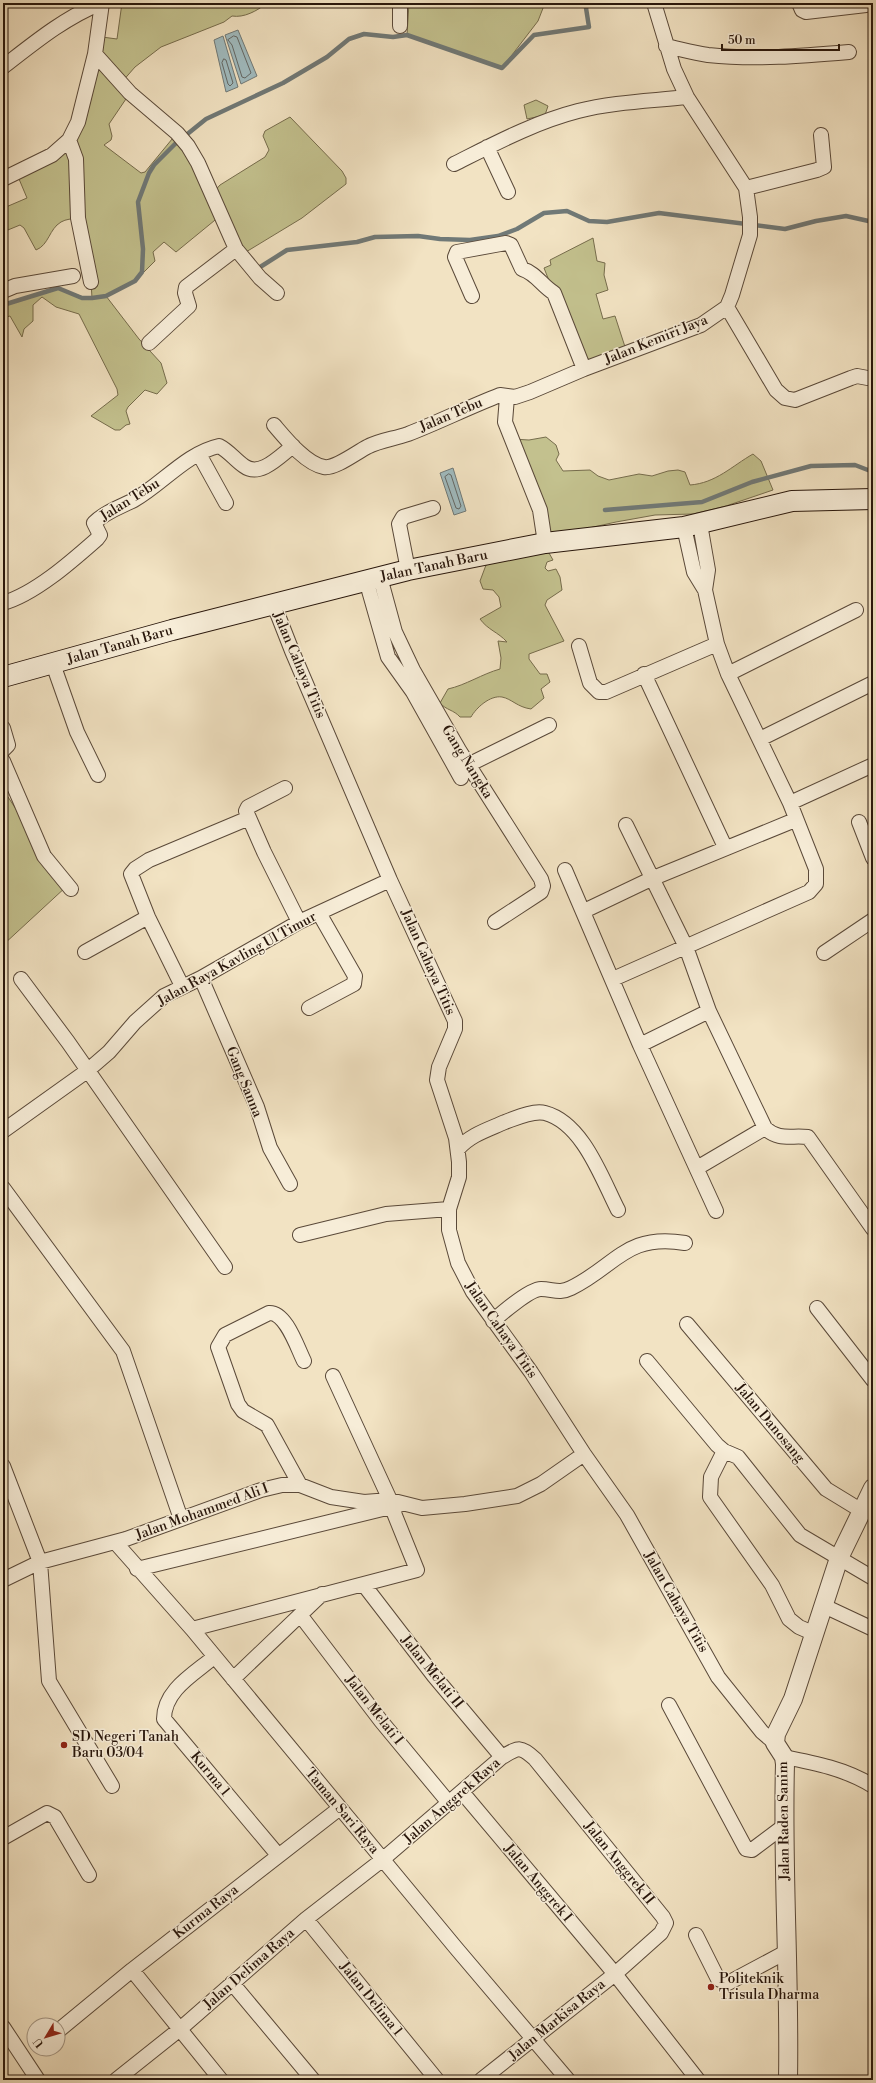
<svg xmlns="http://www.w3.org/2000/svg" width="876" height="2083" viewBox="0 0 876 2083" font-family="'Libre Bodoni',serif">
<style>
.green{fill:#c3c18e;stroke:#766c4c}
.water{fill:#a0bbbf;stroke:#707977}
.lines{fill:none;stroke-linecap:round;stroke-linejoin:round}
.shore{stroke:#646865;stroke-width:1}
.stream{stroke:#707977;stroke-width:4.5}
.minor-casing{stroke:#5a4939;stroke-width:16}
.tertiary-casing{stroke:#5a4939;stroke-width:20}
.secondary-casing{stroke:#28160b;stroke-width:22}
.minor{stroke:#f7edd8;stroke-width:14}
.tertiary{stroke:#f7edd8;stroke-width:18}
.secondary{stroke:#f7edd8;stroke-width:20}
.poi-dot{fill:#8f2418;stroke:#f7edd8;stroke-width:1.5}
.labels{text-anchor:middle;dominant-baseline:central;stroke-width:3;stroke-linejoin:round;paint-order:stroke}
.street-label{font-size:14px;fill:#28160b;stroke:#f7edd8}
.poi-label{font-size:14px;fill:#28160b;stroke:#f7edd8;text-anchor:start}
</style>
<rect width="100%" height="100%" fill="#f2e3c3"/>
<filter id="stains"><feTurbulence type="fractalNoise" baseFrequency=".005" numOctaves="4"/><feColorMatrix values="0 0 0 0 .2 0 0 0 0 .09 0 0 0 0 .02 0 0 0 .5 -.17"/></filter>
<radialGradient id="worn" r=".72"><stop offset=".6" stop-color="#630" stop-opacity="0"/><stop offset="1" stop-color="#630" stop-opacity=".3"/></radialGradient>
<path class="green" d="M122,3H267C257,11 244,18 232,16L224,22L161,47L135,67L121,83L130,93L109,124L112,136L111,140L104,145L141,173L145,172L177,133L211,195L220,185L265,157L269,150L263,136L265,131L290,117L342,171L346,178V184L302,218L241,255L220,216L176,252L164,242L153,252L155,261L135,281L106,296L139,339L161,363L167,383L157,394L145,390L128,407L126,411L130,424L126,425L120,430H115L91,416L118,395L117,389L79,314L56,307L42,297L33,305V321L24,329L22,337L10,316L3,318V305L51,289C66,287 77,298 92,298L91,282L77,218C72,219 66,219 61,222C49,229 49,245 36,250L24,228L20,225L3,232V201L6,207L27,198L19,179L69,140L102,37L117,39Z
M409,3H545L538,21L502,68L407,35Z
M536,100L548,106L545,115L527,119L524,105Z
M593,238L597,261L605,263L604,275L608,290L596,294L603,319L615,316L627,353L584,369L544,268L551,265L550,260Z
M546,437L556,445L559,454L556,460L563,471L590,470L598,476L609,480L639,474L652,476L668,471L678,470L685,472L690,485C716,483 732,466 753,454L761,461L773,490L726,506L693,514L655,515L616,522L544,538L512,439L529,440Z
M532,549L549,553L553,560L547,562L545,568L548,571L556,569L560,577L562,590L547,600L545,605L564,641L529,654V659L540,674H547L550,682L541,689L544,698L531,709C517,707 512,699 502,697C490,695 476,708 471,717H460C454,710 446,710 440,703L448,689C466,685 482,674 500,669L501,658L498,641L507,642C498,632 488,630 480,619L501,607L499,597L493,590L483,589L480,581L486,565Z
M8,797L67,886L3,945V799Z"/>
<path class="water" d="M238,30L257,76L241,84L225,35Z
M223,36L238,87L226,92L214,40Z
M453,468L466,511L454,515L440,473Z"/>
<g class="lines">
<path class="shore" d="M234,36L237,37L251,73L245,78L242,77L232,45L228,40Z
M224,59L226,60L233,83L230,86L228,84L222,63Z
M449,474L451,475L461,506L459,509L456,508L445,477Z"/>
<path class="stream" d="M257,269L287,250L357,242L375,237L418,236L440,239L470,240L498,236L517,229L544,213L567,211L589,221L607,222L659,213L785,229L816,221L846,216L873,222
M3,305L58,288L82,298H92L106,296L135,281L142,272L143,249L138,202L149,173L154,165L175,144L206,119L283,83L327,57L349,39L364,34L393,37L407,35L502,68L534,35L589,27L586,8L589,3
M605,510L702,502L752,482L811,466L855,465L873,472"/>
<defs>
<path id="minor" d="M400,3V26
M799,3L802,10L806,12L866,5
M666,46C680,49 694,53 708,55C755,60 802,56 849,52
M95,54L130,93L177,133L188,146L198,163L236,249L260,278L277,293
M3,67C34,43 64,18 101,3
M69,140L76,159L78,218L91,282
M487,147L508,192
M454,164C494,144 535,122 578,111C613,102 651,101 687,97
M3,179L52,155L69,140L78,122L95,54L102,3
M746,188L817,170L824,167L821,135
M3,291L15,286L73,276
M472,296L455,257L457,252L506,243L511,245L522,269C536,273 542,286 554,293L584,369
M727,307L776,390L785,398L795,400L851,378L857,376L873,379
M149,343L189,306L185,293L186,287L236,249
M507,397L505,422L540,510L545,543
M274,425C286,439 306,464 324,467C335,469 357,452 367,447C380,440 394,439 408,434C439,422 469,407 500,395L515,397L530,392L584,369L701,325L727,307L732,295L750,235V217L746,188L687,97L674,69L654,3
M199,454L226,503
M700,524L708,570L705,590
M408,570L399,524L403,517L433,508
M380,577L395,632L413,670L459,750L541,879L543,886L541,892L495,922
M366,580L388,657L413,692L461,778
M3,603C35,594 72,561 97,539L100,535L94,523C105,512 120,507 134,500C162,484 187,453 219,446C229,451 235,460 244,466C260,478 280,456 293,446
M274,605L292,651L390,880L455,1021V1029L439,1067L437,1080L456,1138L459,1162V1177L449,1209V1230L458,1263L473,1292L531,1372L584,1454L627,1515L718,1677L762,1732L775,1743
M579,646L590,683L599,692H606L717,644
M53,664L77,732L98,775
M644,674L725,847
M728,674L856,610
M3,728L8,745L3,750
M760,739L873,683
M3,761L44,856L71,889
M468,765L549,725
M285,788L248,807L246,811L264,852L299,922
M790,803L873,765
M859,822L873,858
M626,825L686,947L709,1011L765,1128C779,1141 791,1135 808,1137L873,1229
M565,870L640,1045L716,1211
M584,911L651,879L795,820
M85,952L148,917
M824,953L873,920
M201,978L257,1107L270,1148L290,1184
M21,979L68,1042L225,1267
M613,979L809,892L816,884V869L790,803L728,674L717,644L705,590L694,572L684,527
M182,986L148,917L131,874L135,869L149,860L249,818
M309,1008L354,984L355,976L319,913
M640,1045L709,1011
M3,1131L87,1071L109,1052L135,1022L164,996L201,978L299,922L390,880
M458,1149C470,1135 487,1130 505,1122C516,1118 533,1110 545,1113C583,1123 602,1179 618,1210
M697,1168L765,1128
M3,1188L123,1351L181,1519
M300,1235L386,1214L449,1209
M817,1308L873,1380
M493,1321C502,1313 530,1289 541,1289C553,1289 559,1294 571,1288C616,1266 626,1233 685,1243
M687,1324L826,1489L862,1511
M647,1361L717,1445L724,1451L738,1457L800,1535L873,1578
M333,1376L390,1500
M724,1451L711,1477L710,1497L772,1585L789,1619L799,1627L815,1634
M3,1466L40,1562L49,1681L112,1786
M300,1485L267,1425L243,1411L238,1404L218,1347L225,1335L269,1313C286,1312 297,1347 304,1361
M115,1542L192,1629L456,1948L568,2080
M137,1569L399,1505
M3,1580L40,1562L126,1539L261,1490L282,1485H300L331,1497L364,1502L390,1500L422,1508L465,1504L517,1496L541,1484L584,1454
M364,1585L434,1676L502,1757
M824,1606L873,1629
M301,1616L381,1721L449,1803
M192,1629L417,1570L392,1508
M214,1657C194,1674 164,1690 164,1719L278,1855
M233,1679L322,1594
M669,1705L746,1849L752,1850L784,1826
M784,1757C815,1763 846,1769 873,1786
M462,1792L615,1974L698,2080
M3,1838L47,1813L55,1817L89,1875
M306,1919L437,2080
M696,1935L718,1979L728,1983L786,1952
M232,1983L313,2080
M3,2027L38,2080
M58,2031L132,1970
M116,2080L180,2029L306,1919L382,1860L502,1757C518,1748 520,1745 535,1759L663,1917L666,1923L661,1933L615,1974L481,2080
M221,2080L132,1970L340,1808"/>
<path id="tertiary" d="M788,2080C790,1975 782,1870 785,1764L784,1757L775,1743L776,1734L793,1699L839,1558L873,1488"/>
<path id="secondary" d="M3,677L172,630L408,570L545,543L684,527L792,501L873,499"/>
</defs>
<use href="#minor" class="minor-casing"/>
<use href="#tertiary" class="tertiary-casing"/>
<use href="#secondary" class="secondary-casing"/>
<use href="#minor" class="minor"/>
<use href="#tertiary" class="tertiary"/>
<use href="#secondary" class="secondary"/>
</g>
<g class="poi-dot">
<circle cx="64" cy="1745" r="4"/>
<circle cx="711" cy="1987" r="4"/>
</g>
<g class="labels">
<g class="street-label">
<text transform="translate(656 340) rotate(-22)">Jalan Kemiri Jaya</text>
<text transform="translate(451 415) rotate(-23)">Jalan Tebu</text>
<text transform="translate(130 500) rotate(-32)">Jalan Tebu</text>
<text transform="translate(434 566) rotate(-12)">Jalan Tanah Baru</text>
<text transform="translate(120 645) rotate(-16)">Jalan Tanah Baru</text>
<text transform="translate(299 665) rotate(67)">Jalan Cahaya Titis</text>
<text transform="translate(467 762) rotate(58)">Gang Nangka</text>
<text transform="translate(237 959) rotate(-29)">Jalan Raya Kavling Ul Timur</text>
<text transform="translate(428 962) rotate(66)">Jalan Cahaya Titis</text>
<text transform="translate(244 1082) rotate(68)">Gang Sanna</text>
<text transform="translate(501 1330) rotate(55)">Jalan Cahaya Titis</text>
<text transform="translate(770 1423) rotate(50)">Jalan Danosang</text>
<text transform="translate(202 1512) rotate(-20)">Jalan Mohammed Ali I</text>
<text transform="translate(676 1602) rotate(60)">Jalan Cahaya Titis</text>
<text transform="translate(432 1672) rotate(51)">Jalan Melati II</text>
<text transform="translate(374 1710) rotate(52)">Jalan Melati I</text>
<text transform="translate(210 1774) rotate(50)">Kurma 1</text>
<text transform="translate(452 1801) rotate(-41)">Jalan Anggrek Raya</text>
<text transform="translate(342 1811) rotate(50)">Taman Sari Raya</text>
<text transform="translate(784 1821) rotate(-91)">Jalan Raden Sanim</text>
<text transform="translate(619 1863) rotate(51)">Jalan Anggrek II</text>
<text transform="translate(538 1883) rotate(50)">Jalan Anggrek I</text>
<text transform="translate(206 1912) rotate(-38)">Kurma Raya</text>
<text transform="translate(249 1969) rotate(-41)">Jalan Delima Raya</text>
<text transform="translate(371 1999) rotate(51)">Jalan Delima 1</text>
<text transform="translate(557 2020) rotate(-39)">Jalan Markisa Raya</text>
</g>
<g class="poi-label">
<text x="72" y="1737">SD Negeri Tanah<tspan x="72" dy="16">Baru 03/04</tspan></text>
<text x="719" y="1979">Politeknik<tspan x="719" dy="16">Trisula Dharma</tspan></text>
</g>
</g>
<rect width="876" height="2083" fill="none" stroke="#f2e3c3" stroke-width="16"/>
<rect x="4" y="4" width="868" height="2075" fill="none" stroke="#28160b" stroke-width="2"/>
<rect x="8" y="8" width="860" height="2067" fill="none" stroke="#28160b"/>
<g transform="translate(46 2037) rotate(232)"><circle r="19" fill="#f7edd8" stroke="#a49786"/>
<path d="M0-3L7 15L0 10L-7 15Z" fill="#8f2418"/>
<text y="-6" font-size="11" font-weight="bold" text-anchor="middle" fill="#28160b">U</text>
</g>
<path d="M722 44v6h117v-6" fill="none" stroke="#28160b" stroke-width="2"/>
<text x="728" y="44" font-size="12" fill="#28160b" stroke="#f7edd8" stroke-width="3" paint-order="stroke">50 m</text>
<rect width="100%" height="100%" filter="url(#stains)"/>
<rect width="100%" height="100%" fill="url(#worn)"/>
</svg>
